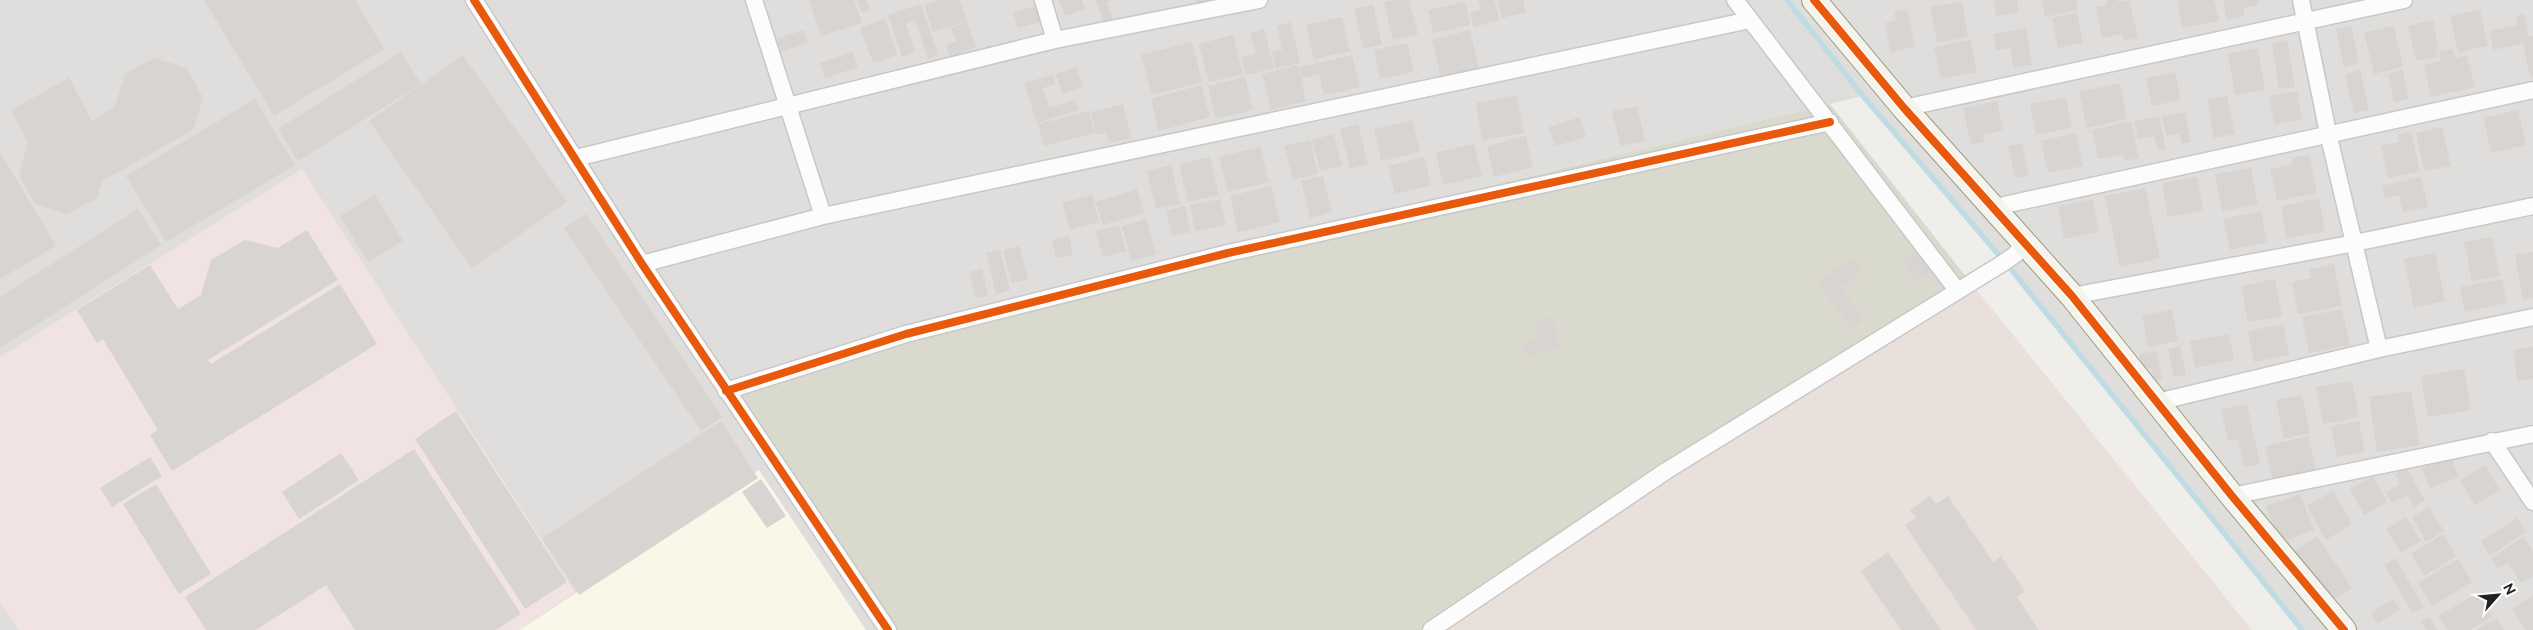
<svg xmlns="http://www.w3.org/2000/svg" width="2533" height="630" viewBox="0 0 2533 630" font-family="Raleway,sans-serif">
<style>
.residential{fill:#dfdedc}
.commercial{fill:#f1e3e1}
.education{fill:#f8f7e8}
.military{fill:#eae0db}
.construction{fill:#d9d9cd}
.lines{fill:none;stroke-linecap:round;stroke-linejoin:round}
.stream{stroke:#bfdbe3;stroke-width:5.5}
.building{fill:#d7d4d2}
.street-casing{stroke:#c9c8c7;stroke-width:19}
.secondary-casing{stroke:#999a82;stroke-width:26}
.street{stroke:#fdfcfc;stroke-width:16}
.secondary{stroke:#f4f4ed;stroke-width:24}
.cycleway-casing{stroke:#fff;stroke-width:11}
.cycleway{stroke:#e8590c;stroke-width:8}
</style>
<rect width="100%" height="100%" fill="#f0eeeb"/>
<path class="residential" d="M0,0H2533V630H2302L2010,268L1863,96L1213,252L888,630H0Z"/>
<path class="commercial" d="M302,169L575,592L520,630H19L0,602V357Z"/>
<path class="education" d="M759,470L866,630H520Z"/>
<path class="military" d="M1971,283L2252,630H1431Z"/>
<path class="construction" d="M1830,104L1971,283L1431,630H888L726,391L1213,252Z"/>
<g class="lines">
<path class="stream" d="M1787,0L1863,96L2010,268L2302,630"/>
</g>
<path class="building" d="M204,0H355L384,49L274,116Z
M809,0H854L862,23L821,36Z
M857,0H867L870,10L862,13Z
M940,0H960L967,21L933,32L924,5Z
M1059,0H1082L1085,9L1065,16Z
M1096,0H1113L1107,2L1113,20L1103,23Z
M1196,0H1220L1199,9Z
M1392,0H1409L1418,34L1393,40L1384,2Z
M1478,0H1494L1500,20L1474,27L1470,13L1481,10Z
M1497,0H1523L1526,12L1502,18Z
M1994,0H2017L2019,12L1996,16Z
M2041,0H2076L2078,10L2045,17Z
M2106,0H2118V2L2129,0L2138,38L2124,41L2122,34L2102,38L2096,7L2107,5Z
M2177,0H2214L2219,21L2183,28Z
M2223,0H2258V5L2243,8L2245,16L2227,20Z
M1962,1L1968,37L1937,43L1930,7Z
M1465,2L1470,25L1433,33L1428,10Z
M921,4L938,55L928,59L915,20L906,24L915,52L902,57L888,15Z
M1373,5L1382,44L1363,49L1354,9Z
M1035,6L1040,22L1018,28L1013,12Z
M1907,9L1915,47L1890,52L1885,23L1896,21L1894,12Z
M2480,9L2488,46L2458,52L2450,16Z
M2077,13L2083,43L2058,48L2052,18Z
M2524,14L2529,37L2533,36V75L2530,76L2523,43L2493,50L2489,31L2518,25L2516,16Z
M1342,17L1350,51L1314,59L1306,25Z
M885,19L897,55L873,63L860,28Z
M2433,20L2439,50L2436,51L2437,57L2416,61L2408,26Z
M967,22L976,47L950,57L946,45L956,41L951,28Z
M1291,22L1300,63L1276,68L1272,52L1282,50L1277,26Z
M2351,26L2359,63L2344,67L2336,29Z
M2394,26L2403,67L2374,74L2364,33Z
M2026,28L2032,65L2014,68L2010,48L1996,50L1994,34Z
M1264,29L1274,68L1246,75L1241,57L1256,53L1250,33Z
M804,30L808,43L777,53L773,40Z
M1470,30L1479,68L1441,78L1432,40Z
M1233,35L1243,74L1209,82L1199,44Z
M1970,40L1977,72L1941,79L1934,47Z
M2287,40L2295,87L2279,89L2272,43Z
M1192,42L1202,82L1152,95L1141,55Z
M1407,43L1414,72L1380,79L1374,50Z
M2258,48L2265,90L2235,95L2228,54Z
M2453,49L2455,58L2467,55L2475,87L2431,97L2424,65L2441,61L2439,52Z
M401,52L421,84L298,161L278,129Z
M853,52L858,67L825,78L820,63Z
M463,55L567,202L472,268L369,121Z
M1352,55L1360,87L1324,95L1319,74L1302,78L1300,67Z
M154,58L187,68L203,98L193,130L102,181L97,198L67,214L35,204L19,175L28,142L11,110L69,78L92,121L115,107L125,74Z
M1298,65L1306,101L1271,110L1262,74Z
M1076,67L1083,87L1063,94L1056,74Z
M2360,70L2369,110L2354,113L2345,74Z
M2403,70L2409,99L2394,103L2388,74Z
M2175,72L2181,100L2152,106L2146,78Z
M1052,75L1055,84L1043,88L1049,108L1075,100L1078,110L1037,123L1024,83Z
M1245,77L1253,110L1216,119L1208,86Z
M2120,83L2127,119L2087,128L2079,92Z
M1201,85L1210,117L1159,131L1151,99Z
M2297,91L2302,120L2274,124L2269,96Z
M1517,95L1524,133L1482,140L1476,103Z
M2227,96L2235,134L2214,138L2207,100Z
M2066,97L2072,127L2036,135L2030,104Z
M255,99L295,165L166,242L126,176Z
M1997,101L2003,130L1983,135L1984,142L1971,145L1963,108Z
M1123,104L1131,138L1109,143L1106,133L1096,135L1091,112Z
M1637,106L1645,141L1621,146L1612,111Z
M2518,110L2526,145L2491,153L2484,118Z
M1089,111L1094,133L1044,146L1038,124Z
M2185,112L2191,142L2182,144L2179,134L2166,136L2162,116Z
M2159,116L2166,150L2158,151L2154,136L2138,139L2134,121Z
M1580,117L1586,137L1555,146L1549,127Z
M1412,120L1420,152L1381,161L1374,129Z
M2131,121L2139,158L2124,161L2123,154L2098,159L2092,130Z
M1358,124L1368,164L1350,169L1340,129Z
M2442,127L2451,166L2424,171L2416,133Z
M2411,132L2420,171L2388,178L2381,146L2399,142L2398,135Z
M2076,133L2083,166L2048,173L2041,141Z
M1333,134L1342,166L1320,171L1312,140Z
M1526,136L1533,167L1494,177L1487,146Z
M1310,140L1318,173L1293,180L1284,146Z
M2022,143L2029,175L2015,178L2008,146Z
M1474,144L1482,176L1443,185L1436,153Z
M1260,147L1269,182L1228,192L1219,157Z
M0,152L56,246L0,279Z
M2309,155L2317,193L2277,201L2270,169L2292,164L2291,158Z
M1210,157L1219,195L1188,202L1179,164Z
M1424,157L1431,185L1395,194L1388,166Z
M1171,165L1180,204L1156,209L1147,171Z
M2251,168L2258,205L2222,211L2215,174Z
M1323,176L1332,212L1310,218L1301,181Z
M2197,177L2203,210L2168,217L2162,183Z
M2421,177L2428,207L2403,212L2399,195L2385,199L2382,186Z
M1271,186L1280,222L1238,232L1230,196Z
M2145,188L2160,258L2120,267L2105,196Z
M1137,189L1144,213L1103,225L1096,202Z
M375,195L403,241L368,262L340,216Z
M1092,195L1099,222L1070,230L1062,203Z
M2319,198L2325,231L2287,239L2281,206Z
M1220,199L1226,225L1195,231L1190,205Z
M2093,199L2099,232L2064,239L2058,206Z
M1185,206L1191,232L1172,236L1166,211Z
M138,209L161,245L0,348V297Z
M2261,211L2267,242L2230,250L2223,219Z
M586,214L722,417L701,431L564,228Z
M1146,219L1156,254L1132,261L1122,226Z
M1119,225L1126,251L1103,257L1096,231Z
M307,230L338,280L208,360L211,364L340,284L377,344L172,471L150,435L158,430L103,339L97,343L77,310L150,265L178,309L201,295L211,260L245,240L278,248Z
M1069,236L1073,255L1056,258L1052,240Z
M2492,237L2500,276L2472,281L2464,242Z
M1019,246L1028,279L1012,283L1003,250Z
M1000,250L1010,290L996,294L986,253Z
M1916,251L1931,271L1917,281L1902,261Z
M2533,252V298L2523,300L2515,255Z
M2435,253L2445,301L2414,308L2404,259Z
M1852,257L1863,271L1841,288L1864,319L1852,329L1817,283Z
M2334,264L2342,306L2298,314L2292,282L2311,278L2309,269Z
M982,269L988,296L975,298L969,272Z
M2275,279L2282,316L2248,322L2241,286Z
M2502,279L2507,303L2465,312L2460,287Z
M2342,309L2350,345L2309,353L2302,317Z
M2172,310L2178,341L2148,347L2142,315Z
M1552,317L1559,349L1525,356L1523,343L1539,340L1535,321Z
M2283,324L2289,355L2254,362L2248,331Z
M2229,334L2234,360L2195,368L2190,341Z
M2180,346L2186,375L2174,377L2168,349Z
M2533,347V379L2517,381L2514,350Z
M2157,351L2162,380L2154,381L2151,368L2142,370L2139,354Z
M2464,369L2471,410L2428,417L2421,376Z
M2352,381L2359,417L2323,424L2316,387Z
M2411,391L2420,445L2377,452L2369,397Z
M2302,395L2310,433L2284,439L2276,400Z
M2247,404L2260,464L2244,467L2238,439L2228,441L2221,409Z
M456,411L567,582L525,609L415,439Z
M721,421L758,478L579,595L542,538Z
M2359,421L2365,452L2337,457L2331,426Z
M2308,436L2317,474L2274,484L2265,446Z
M414,449L521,614L496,630H355L326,585L256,630H206L185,597Z
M341,453L359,480L299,519L282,492Z
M150,457L162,476L112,507L100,488Z
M2451,457L2459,477L2430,488L2422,468Z
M2485,465L2500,490L2475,505L2460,480Z
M2406,467L2425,500L2414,507L2407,495L2392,503L2386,493L2400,484L2395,474Z
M2373,477L2387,502L2364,515L2350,489Z
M761,479L786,516L767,528L742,492Z
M156,484L211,574L179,594L123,504Z
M2333,491L2352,524L2326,540L2307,506Z
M2300,494L2314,530L2280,543L2266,506Z
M1930,496L1936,504L1948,496L1993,562L2001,556L2025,591L2017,597L2039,630H1976L1905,525L1916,518L1910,510Z
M2429,507L2444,531L2426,542L2412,517Z
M2406,517L2421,541L2401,553L2386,529Z
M2517,518L2526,532L2490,556L2481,541Z
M2443,534L2456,556L2424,576L2411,554Z
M2317,536L2352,588L2326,605L2292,553Z
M2524,537L2533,551V576L2521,583L2508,563L2498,569L2491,558Z
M1888,552L1941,630H1901L1861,571Z
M2395,558L2424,607L2413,613L2384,565Z
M2458,559L2472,582L2432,606L2418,583Z
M2478,593L2492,617L2470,630H2447L2438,616Z
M2533,595V630H2526L2512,609Z
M2393,599L2400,609L2378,624L2371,613Z
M2429,617L2438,630H2426L2421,622Z
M2497,618L2504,630H2476Z"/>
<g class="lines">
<defs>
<path id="street" d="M474,0L642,264L888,630
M754,0L823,216
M1043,0L1055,40
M1735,0L1957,290
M2301,0L2328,133L2379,349
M1904,108L2404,0
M576,158L1055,40L1259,0
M1995,207L2533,90
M642,264L823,216L1750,20
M2072,296L2355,243L2533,206
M726,391L906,334L1228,253L1830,122
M2157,402L2379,349L2533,317
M2492,441L2533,502
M2232,496L2533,434
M1431,630L1666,471L2003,263L2016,254L2023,242"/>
<path id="secondary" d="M1814,0L1904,108L2072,296L2232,496L2344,630"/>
</defs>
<use href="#street" class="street-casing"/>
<use href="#secondary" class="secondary-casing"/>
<use href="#street" class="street"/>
<use href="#secondary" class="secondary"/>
<defs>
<path id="cycleway" d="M474,0L642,264L888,630
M1814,0L1904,108L2072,296L2232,496L2344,630
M726,391L906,334L1228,253L1830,122"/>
</defs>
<use href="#cycleway" class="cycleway-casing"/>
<use href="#cycleway" class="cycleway"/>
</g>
<g transform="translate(2498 595) rotate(63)" stroke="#ffffff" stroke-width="4" paint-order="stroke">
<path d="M0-4L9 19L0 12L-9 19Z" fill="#222222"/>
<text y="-8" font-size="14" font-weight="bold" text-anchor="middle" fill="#222222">N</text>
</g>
</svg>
